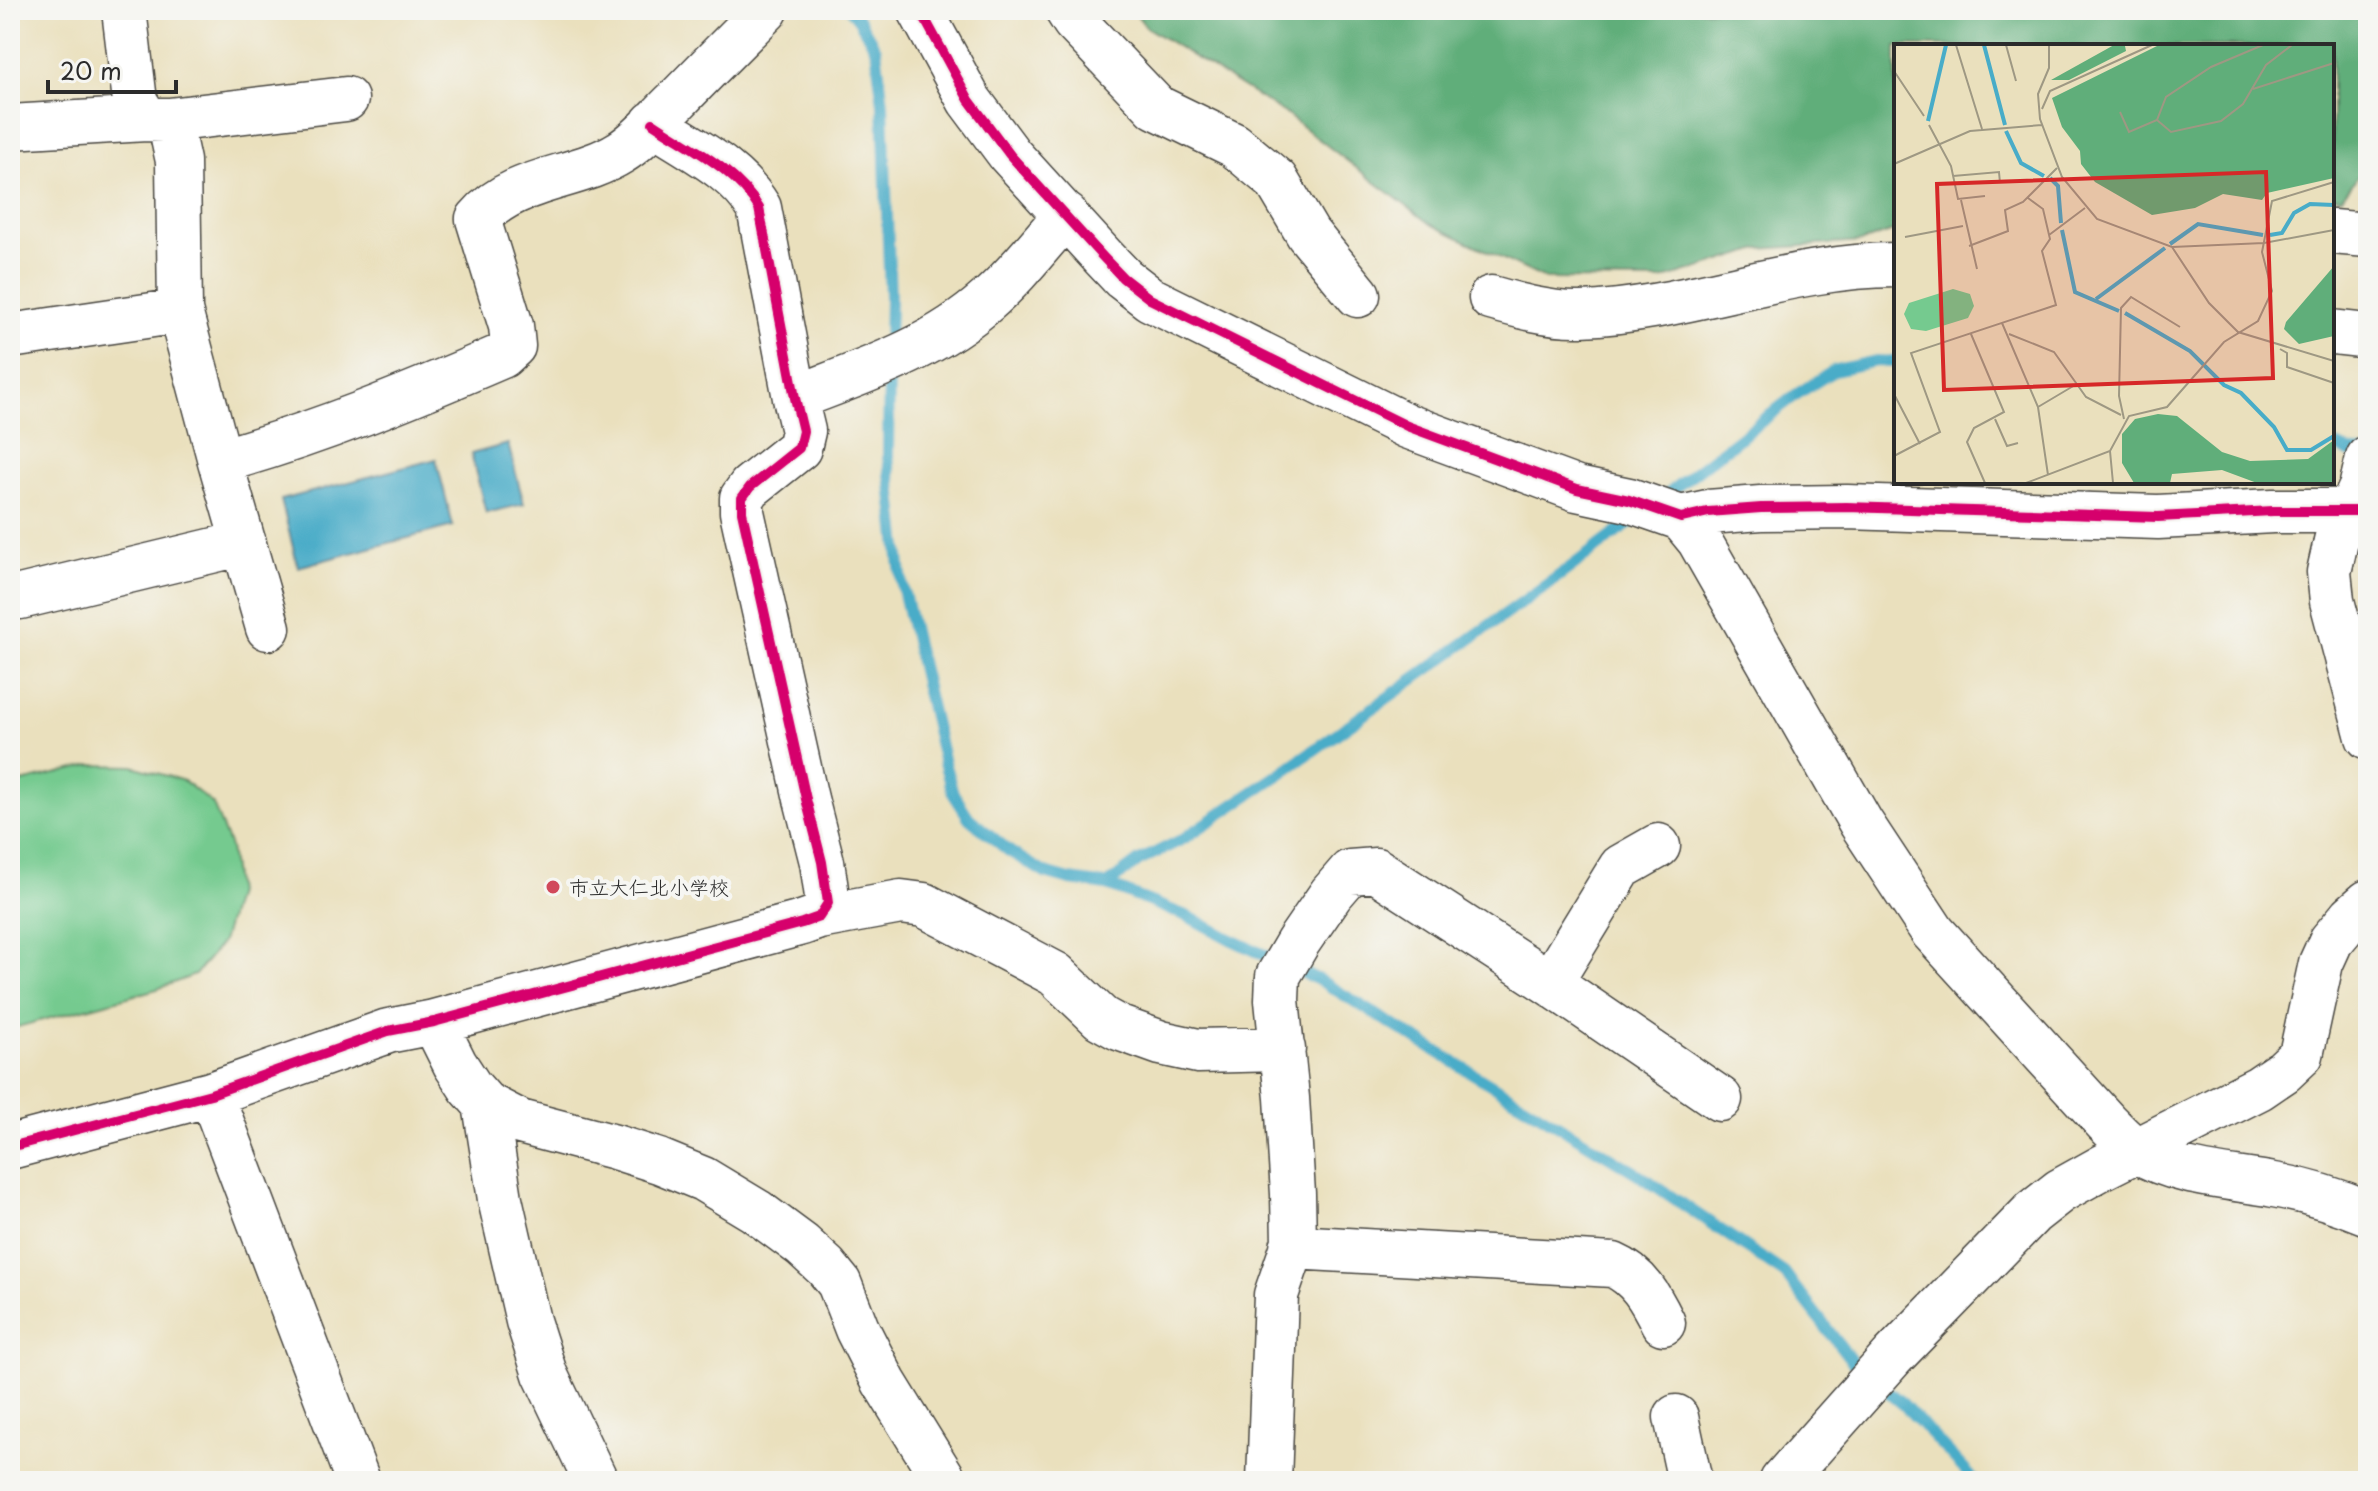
<svg xmlns="http://www.w3.org/2000/svg" width="2378" height="1491" viewBox="0 0 2378 1491" font-family="'Playpen Sans','Klee One',sans-serif">
<style>
.green{fill:#75ca8f;stroke:#507a5d;stroke-width:2}
.forest{fill:#60ae7a;stroke:#466c52;stroke-width:2}
.water{fill:#48acc8;stroke:#3a6c7a;stroke-width:2}
.lines{fill:none;stroke-linecap:round;stroke-linejoin:round}
.stream{stroke:#48acc8;stroke-width:12}
.minor-casing{stroke:#484641;stroke-width:47}
.minor{stroke:#fff;stroke-width:44}
.cycleway-casing{stroke:#f6f6f2;stroke-width:15}
.cycleway{stroke:#d6006c;stroke-width:10}
.poi-dot{fill:#d1495b;stroke:#f6f6f2;stroke-width:3}
.labels{text-anchor:middle;dominant-baseline:central;stroke-width:8;stroke-linejoin:round;paint-order:stroke}
.poi-label{font-size:20px;fill:#2b2b2b;stroke:#f6f6f2;text-anchor:start}
.inset-river{fill:none;stroke:#48acc8;stroke-width:4}
.inset-road{fill:none;stroke:#9e9883;stroke-width:2}
.view{fill:#d62828;fill-opacity:0.15;stroke:#d62828;stroke-width:4}
.inset-edge{fill:none;stroke:#2b2b2b;stroke-width:4}
</style>
<rect width="100%" height="100%" fill="#f6f6f2"/>
<filter id="ink" filterUnits="userSpaceOnUse"><feTurbulence type="fractalNoise" baseFrequency=".0125" numOctaves="2"/><feDisplacementMap in="SourceGraphic" scale="16" xChannelSelector="R" yChannelSelector="G"/><feConvolveMatrix kernelMatrix="1 2 1 2 8 2 1 2 1" color-interpolation-filters="sRGB"/></filter>
<filter id="wash" filterUnits="userSpaceOnUse"><feTurbulence type="fractalNoise" baseFrequency=".006" numOctaves="4" result="noise"/><feDisplacementMap in="SourceGraphic" scale="32" xChannelSelector="R" yChannelSelector="G"/><feGaussianBlur stdDeviation="1.8" result="paint"/><feColorMatrix in="noise" values="0 0 0 0 0 0 0 0 0 0 0 0 0 0 0 0 0 1.4 0 .05"/><feComposite in="paint" operator="in"/></filter>
<g filter="url(#wash)">
<rect width="100%" height="100%" fill="#eae0bd"/>
<path class="green" d="M91,765L133,766L184,781L213,804L230,847L236,893L222,942L195,975L157,989L10,1029V785Z"/>
<path class="forest" d="M1133,10H2368V164L2342,197L2332,196V46H1896V230L1862,242L1759,249L1661,280L1545,279L1430,224L1287,115L1146,27Z"/>
<path class="water" d="M508,444L524,504L486,513L471,454Z
M436,459L453,526L298,567L281,500Z"/>
<g class="lines">
<path class="stream" d="M851,10L859,20L876,49L883,104L890,297L889,351
M889,369L888,456L902,585L943,759L953,793L969,818L1009,851L1045,873L1070,880L1107,885L1189,917L1230,939L1321,981L1638,1174L1784,1273L1855,1365L1903,1404L1975,1481
M2332,444L2349,452L2361,454
M1659,500L1797,394L1835,370L1876,361L1896,362
M1107,885L1139,861L1183,839L1280,774L1552,581L1642,514"/>
</g>
</g>
<g filter="url(#ink)">
<g class="lines">
<defs>
<path id="minor" d="M124,10L135,101L146,119L169,120L346,99
M920,10L969,100L1010,155L1103,257L1123,278L1150,299L1407,426L1577,489L1629,500L1681,518L1708,512L1761,508L1847,507L2158,517L2273,511H2368
M1067,10L1074,21L1156,107L1234,145L1276,180L1308,234L1358,295
M169,120L178,161L180,311L220,461L268,628
M10,127L146,119
M2332,232L2368,235
M1491,298C1519,306 1551,315 1581,314C1688,310 1789,265 1896,265
M2332,332L2368,336
M10,336L180,311
M795,398C862,372 932,350 987,301C1016,276 1040,244 1066,215
M2368,458L2361,488L2336,541L2329,572L2332,601L2368,737
M220,461C317,434 409,396 502,356L513,346L511,326L478,219C513,177 577,180 621,152C641,140 658,118 675,102C705,71 735,41 766,10
M1681,518L1699,540L1861,823L1933,932L2106,1122C2116,1132 2126,1144 2138,1151C2177,1175 2230,1177 2274,1185C2307,1191 2337,1200 2368,1213
M20,597L244,543
M819,917L901,902L924,905L1055,974L1101,1018L1119,1028L1161,1043L1198,1051L1283,1049
M1550,983L1621,867L1658,846
M434,1022L455,1064L470,1087L485,1104L500,1199L528,1321L545,1374L596,1481
M211,1094L358,1481
M485,1104L520,1122L615,1147L659,1161L703,1179L756,1211L802,1245L826,1267L839,1283L857,1329L884,1382L945,1481
M10,1147L211,1094L388,1031L434,1022L802,923L819,917L828,903L822,862L806,799L742,512V498L750,487L799,448L803,431L795,398L759,208C736,169 690,148 653,123
M1292,1247L1613,1265C1639,1276 1651,1299 1663,1323
M1676,1417L1690,1481
M1269,1481L1276,1295L1294,1243L1293,1194L1287,1098L1277,1000L1278,976L1298,942L1331,894L1350,872L1376,870L1550,983L1720,1099
M1782,1481L1893,1356L2032,1213L2060,1191L2103,1167L2259,1088L2284,1071L2301,1055L2321,963L2331,941L2352,916L2368,902"/>
</defs>
<use href="#minor" class="minor-casing"/>
<use href="#minor" class="minor"/>
<defs>
<path id="cycleway" d="M920,10L969,100L1010,155L1103,257L1123,278L1150,299L1407,426L1577,489L1629,500L1681,518L1708,512L1761,508L1847,507L2158,517L2273,511H2368
M10,1147L211,1094L388,1031L434,1022L802,923L819,917L828,903L822,862L806,799L742,512V498L750,487L799,448L803,431L795,398L759,208C736,169 690,148 653,123"/>
</defs>
<use href="#cycleway" class="cycleway-casing"/>
<use href="#cycleway" class="cycleway"/>
</g>
</g>
<circle class="poi-dot" cx="553" cy="887" r="8"/>
<g class="labels">
<g class="poi-label">
<text x="569" y="887">市立大仁北小学校</text>
</g>
</g>
<g transform="translate(1894 44)">
<rect width="440" height="440" fill="#eae0bd"/>
<path d="M59,245L76,250L80,262L74,274L32,287L17,285L10,270L15,259Z" fill="#75ca8f"/>
<path d="M220,1L231,2L232,7L175,36H157ZM265,1H440V134L373,149L368,156L329,150L301,164L258,171L201,138L187,120L186,107L168,83L158,54ZM440,222V292L405,300L390,285L392,278ZM264,370L283,372L328,408L356,417L414,415L440,396V439H363L328,426L278,430L276,439H240L228,419V390L241,375Z" fill="#60ae7a"/>
<path class="inset-river" d="M90,1L111,81M34,77L52,1M112,87L127,119L150,132M156,134L164,142L167,179M168,186L181,248L225,267M376,191L388,189L400,169L416,160L440,161M276,200L304,180L369,191M202,255L271,204M231,269L296,307L330,341L347,349L380,383L393,406H417L440,392"/>
<path class="inset-road" d="M62,1L88,85M112,1L122,37M155,1V24L144,50L146,75L168,133L203,175L278,203L370,199L440,186M0,27L30,72M359,45L440,19M148,65L156,47L258,1M226,68L235,88L263,76L272,53L317,23L369,1M263,76L277,88L327,77L349,60L372,21L398,1M35,81L57,122L64,155L91,152M0,120L76,87L148,81M59,132L105,128L106,139M67,156L83,225M155,191L191,164M11,193L69,182M75,202L114,187L111,166L129,158L163,124M278,203L315,259L344,288L440,317M108,279L144,363L154,431M77,290L110,368L80,384L73,398L91,439M115,290L160,308L192,353L227,371M386,305L393,309V323L440,339M0,350L26,400M144,363L181,341M101,375L113,402L124,399M230,375L225,352L227,264L237,253L286,283M216,407L219,439M0,412L46,388L17,309L162,261L148,207L156,195L149,165L134,154M132,439L216,407L235,372L273,363L330,298L364,277L378,247L368,208L378,157L440,138"/>
<path class="view" d="M372,128L379,334L50,346L43,140Z"/>
<rect width="440" height="440" class="inset-edge"/>
</g>
<rect width="2378" height="1491" fill="none" stroke="#f6f6f2" stroke-width="40"/>
<path d="M48 80v12h128v-12" fill="none" stroke="#2b2b2b" stroke-width="4"/>
<text x="60" y="80" font-size="24" fill="#2b2b2b" stroke="#f6f6f2" stroke-width="6" paint-order="stroke">20 m</text>
</svg>
